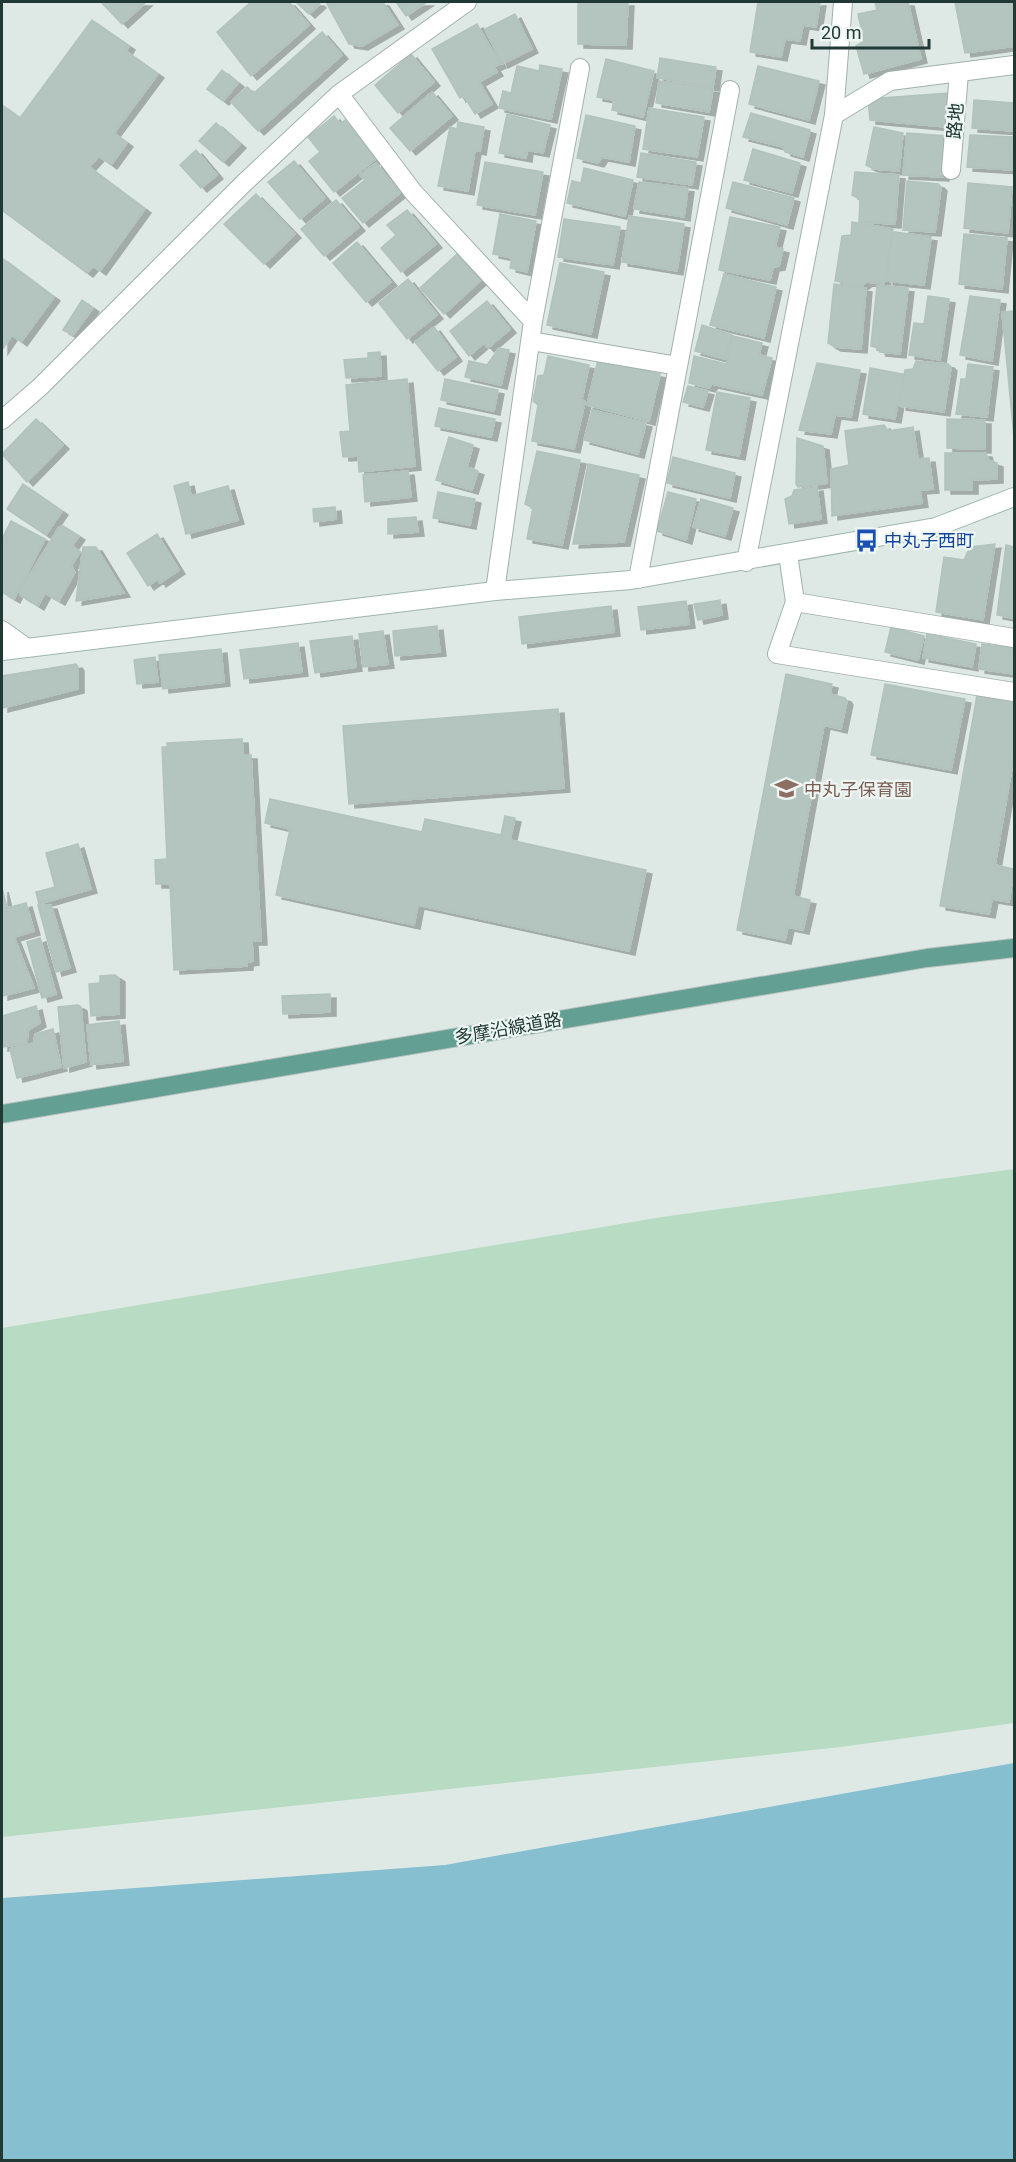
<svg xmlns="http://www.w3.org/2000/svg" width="1016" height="2162" viewBox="0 0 1016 2162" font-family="Roboto,'Noto Sans JP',sans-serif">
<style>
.green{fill:#b7dbc3}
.water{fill:#86bfcf}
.building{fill:#b4c4be;stroke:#b1c3bc;stroke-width:1.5;filter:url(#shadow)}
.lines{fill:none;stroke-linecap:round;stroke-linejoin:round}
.lane-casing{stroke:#a1b1ac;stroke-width:20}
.street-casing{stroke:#a1b1ac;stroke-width:20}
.secondary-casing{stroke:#9eb5ae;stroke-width:20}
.primary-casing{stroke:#bcc4c2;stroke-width:20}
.lane{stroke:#fff;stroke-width:18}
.street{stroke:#fff;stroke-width:18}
.secondary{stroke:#fff;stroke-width:18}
.primary{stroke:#639f93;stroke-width:18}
.labels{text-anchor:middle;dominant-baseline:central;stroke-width:4.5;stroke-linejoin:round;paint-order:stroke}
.street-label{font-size:18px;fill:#203934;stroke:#eef6f3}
.transit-label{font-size:18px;fill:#164399;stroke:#eef6f3;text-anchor:start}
.education-label{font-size:18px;fill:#785e54;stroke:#eef6f3;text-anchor:start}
</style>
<defs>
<filter id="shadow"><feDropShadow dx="6" dy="4" stdDeviation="0" flood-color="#0004"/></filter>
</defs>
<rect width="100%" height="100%" fill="#dee9e5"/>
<path class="green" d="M1014,1169V1723L841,1747L2,1837V1328L662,1217Z"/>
<path class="water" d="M1014,1763V2160H2V1898L445,1865Z"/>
<path class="building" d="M101,2H146L122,24Z
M251,2H289L309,25L251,76L217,32Z
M296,2H318L320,4L309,14Z
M329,2H383L398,25L362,46L349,44L327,4Z
M396,2H427L406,16Z
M578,2H628L626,45L578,44Z
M758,2H820L816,27L803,25L800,41L785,39L781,57L750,52Z
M875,2H908L921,59L864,74L856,46L864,41L858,14L877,10Z
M955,2H1014V46L965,53Z
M515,14L532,49L502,64L485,29Z
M92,20L129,46L126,51L158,74L114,133L127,143L111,165L99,156L89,167L145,209L100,271L93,266L87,273L2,210V105L20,118Z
M477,24L500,64L494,67L497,72L479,82L492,104L475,114L464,96L460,98L432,49Z
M322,32L342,55L258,131L231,102L247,87L254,93Z
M411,54L434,82L398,113L375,85Z
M660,58L716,67L713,87L657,78Z
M606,59L654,71L643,117L612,110L614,100L597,97Z
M540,65L562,69L551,119L499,108L503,91L511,93L517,66L539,71Z
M758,66L819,81L809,120L749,104Z
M222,70L238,83L223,101L207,89Z
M659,81L713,89L709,112L656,103Z
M432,92L452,116L410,151L390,128Z
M949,93L946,127L870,120L868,99Z
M974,100L1014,103V131L972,128Z
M649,108L704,117L697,157L643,149Z
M751,113L810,130L803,157L785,152L783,147L743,137Z
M507,114L550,125L543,153L527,150L526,158L499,153Z
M586,115L635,126L629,162L602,157L598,163L577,158Z
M334,116L340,124L345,120L376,159L334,192L309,161L320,152L308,137Z
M458,122L484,127L480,151L475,150L468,191L438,186L450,127L457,129Z
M216,123L240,144L223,162L199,141Z
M874,127L903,133L899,171L874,169L866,165Z
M907,133L947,136L943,177L903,175Z
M970,135L1014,137L1013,170L967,167Z
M753,149L800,163L792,193L744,180Z
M196,150L217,175L201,188L180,165Z
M641,153L696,162L692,185L637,177Z
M294,161L325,198L300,219L268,182Z
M485,162L543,172L535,215L477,205Z
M376,163L400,193L363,223L342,198L365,180L360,175Z
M584,168L633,180L625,216L567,203L572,181L581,183Z
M855,172L899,175L895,224L859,222L860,199L852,195Z
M907,181L938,184L941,187L935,232L903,230Z
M639,182L688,188L684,217L634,209Z
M733,182L794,198L787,225L726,208Z
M968,183L1012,187L1008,233L964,228Z
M256,194L295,234L264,264L224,224Z
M336,200L359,227L324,256L301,229Z
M407,210L436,244L401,272L381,248L396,235L387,225Z
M500,214L536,221L527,272L510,268L512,258L493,254Z
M629,216L684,224L677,271L622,262Z
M730,217L780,227L775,247L783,249L779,266L773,267L770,280L719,270Z
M564,219L620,227L613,265L558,257Z
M852,222L893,229L884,284L867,282L861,286L835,281L842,236L851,235Z
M895,232L931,237L924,285L887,281L891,238Z
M964,234L1007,238L1002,289L959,284Z
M357,242L391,282L366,302L333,263Z
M457,254L481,280L444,314L420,288Z
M2,258L54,297L21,342L12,335L2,350Z
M560,263L604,272L591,334L547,325Z
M724,274L776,287L764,338L710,325Z
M408,279L437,315L407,339L379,303Z
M834,284L866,288L861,349L835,347L828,343Z
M877,285L908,288L900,354L880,352L878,348L871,346Z
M928,296L949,299L940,360L909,355L914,323L924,324Z
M970,296L1000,300L992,361L960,355Z
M82,300L93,308L73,335L63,330Z
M487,301L510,329L488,348L484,343L469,356L450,331Z
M1014,311V438L1002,312Z
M702,325L732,335L725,359L695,351Z
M434,327L456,357L438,371L415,342Z
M733,336L762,343L759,355L772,358L762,395L712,384L709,388L689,383L694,356L726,364Z
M499,348L509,350L501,385L465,377L469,361L487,365Z
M380,352L381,376L346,378L344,360L368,358V353Z
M548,356L589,365L582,399L585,402L574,449L532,441L538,405L533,401L538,376L544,375Z
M598,360L660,374L649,421L587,405Z
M916,361L948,364L951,367L944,412L900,406L905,370L913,369Z
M817,363L860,370L851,417L835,415L831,434L799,430Z
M968,364L993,367L987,417L956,414L961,379H966Z
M870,368L903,374L895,419L863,414Z
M407,379L415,466L359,472L358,456L343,457L340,432L350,431L346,385Z
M445,379L498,390L494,411L441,400Z
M688,386L708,391L703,407L683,402Z
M717,392L750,398L739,456L706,450Z
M439,408L495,419L491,437L435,426Z
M592,410L646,423L638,454L584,440Z
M36,419L63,445L27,482L2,454Z
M947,419L985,420V449L947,448Z
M884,425L888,431L913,427L918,459L929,458L933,489L920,490L922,503L832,516L831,469L849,465L845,431Z
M449,437L473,445L467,467L478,471L472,490L436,480Z
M797,438L823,446L827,483L798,487L796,484Z
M537,451L580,460L562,545L527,539L533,508L525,504Z
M945,453H986L988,460L997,463V479L972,480V490H945Z
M673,457L735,473L730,498L667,483Z
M588,464L639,475L624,542L573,544Z
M408,471L411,497L365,502L363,475Z
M188,482L191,496L228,486L238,520L186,534L174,486Z
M23,484L62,511L46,535L7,509Z
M817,487L821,519L789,524L785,499L792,496L794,490Z
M438,492L475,499L470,525L433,518Z
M668,492L696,499L686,540L657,531Z
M701,499L733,508L725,536L693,527Z
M335,507L336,519L314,522L313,509Z
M416,517L418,532L388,534V519Z
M11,521L45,539L14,599L2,592V539Z
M63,526L79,536L72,546L80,552L71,566L75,572L59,601L45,593L38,606L20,595V591L59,527Z
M157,534L179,570L160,583L158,579L148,586L127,553Z
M995,544L983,620L936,612L944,557L964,560L970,547Z
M1006,545L1014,547V618L997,615Z
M83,547H96L124,593L76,601Z
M720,600L722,615L698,620L694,604Z
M686,601L689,624L641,630L638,607Z
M611,606L614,632L522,644L519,617Z
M437,626L440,652L395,656L393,631Z
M891,627L924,636L918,660L885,652Z
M383,631L388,664L363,667L359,634Z
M927,634L976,644L972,667L923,658Z
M352,636L356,667L315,673L310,641Z
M298,643L302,672L244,679L240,650Z
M982,644L1014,648V674L979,669Z
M221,649L224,682L163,689L159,655Z
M155,657L158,682L137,684L134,660Z
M76,664L78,667V689L2,708V676Z
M786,674L832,684L830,694L845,698L847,701L841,729L824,725L793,896L810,900L803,930L788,927L785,940L737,930Z
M885,684L965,699L951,770L871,755Z
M977,695L1014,703V756L995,865L1014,869L1009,902L992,899L989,914L940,906Z
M558,709L564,788L349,804L343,726Z
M242,739L243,755H251L261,941H252L253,961L247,962V966L174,970L170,884H156L155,860L167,859L162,747H167V743Z
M270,799L422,832L425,819L501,835L505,816L515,818L510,840L646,870L629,951L418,905L414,925L276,895L290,829L265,823Z
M78,844L91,889L39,904L36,892L55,887L46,853Z
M2,888L7,908L26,903L34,931L14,937L34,988L2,996Z
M38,905H51L70,968L56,972Z
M40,938L56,994L42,998L27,942Z
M115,975L119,978V1014L91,1016L89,984L100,983V976Z
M330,994V1012L283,1014L282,996Z
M78,1005L81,1007L86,1062L64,1068L58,1007Z
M36,1006L40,1023L28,1030L27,1043L2,1047V1016Z
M119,1021L123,1061L91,1065L87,1025Z
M53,1029L61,1067L17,1078L10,1049L34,1043L35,1034Z"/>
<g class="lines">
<defs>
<path id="lane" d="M339,94L414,193L533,321
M834,115L843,2
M951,170L959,73
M531,341L678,366
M2,420L40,387L243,184L339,94L467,2
M638,579L730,90
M495,591L533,321L580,68
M795,602L777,654L1014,692"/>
<path id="street" d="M788,554L795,602L1014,638
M746,562L834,115L890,81L1014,65
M2,630L27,648"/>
<path id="secondary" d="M2,651L495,591L631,580L936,527L1014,497"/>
<path id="primary" d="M2,1114L927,958L1014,948"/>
</defs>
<use href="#lane" class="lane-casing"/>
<use href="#street" class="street-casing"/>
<use href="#secondary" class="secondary-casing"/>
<use href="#primary" class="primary-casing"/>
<use href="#lane" class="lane"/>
<use href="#street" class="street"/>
<use href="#secondary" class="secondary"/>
<use href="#primary" class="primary"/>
</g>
<defs>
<symbol id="bus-bare" viewBox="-9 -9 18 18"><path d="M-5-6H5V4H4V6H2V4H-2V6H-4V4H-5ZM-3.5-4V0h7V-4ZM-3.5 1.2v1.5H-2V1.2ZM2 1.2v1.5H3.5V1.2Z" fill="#1a4fb4" stroke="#eef6f3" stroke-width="2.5" paint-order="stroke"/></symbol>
<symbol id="school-bare" viewBox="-9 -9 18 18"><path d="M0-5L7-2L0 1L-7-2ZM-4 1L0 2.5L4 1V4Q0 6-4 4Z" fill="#8d6e63" stroke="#eef6f3" stroke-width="2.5" paint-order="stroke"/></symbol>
</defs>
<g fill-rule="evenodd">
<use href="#bus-bare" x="850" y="524" width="33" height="33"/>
<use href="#school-bare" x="770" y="772" width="33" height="33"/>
</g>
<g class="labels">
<g class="street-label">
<text transform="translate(955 121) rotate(-85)">路地</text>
<text transform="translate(508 1028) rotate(-10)">多摩沿線道路</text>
</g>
<g class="transit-label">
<text x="884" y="540">中丸子西町</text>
</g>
<g class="education-label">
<text x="804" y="789">中丸子保育園</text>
</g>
</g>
<rect width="1016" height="2162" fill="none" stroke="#203934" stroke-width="6"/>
<path d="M812 39v9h117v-9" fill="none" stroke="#203934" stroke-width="3"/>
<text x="821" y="39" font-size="18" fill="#203934" stroke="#eef6f3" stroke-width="4.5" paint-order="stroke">20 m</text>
</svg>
